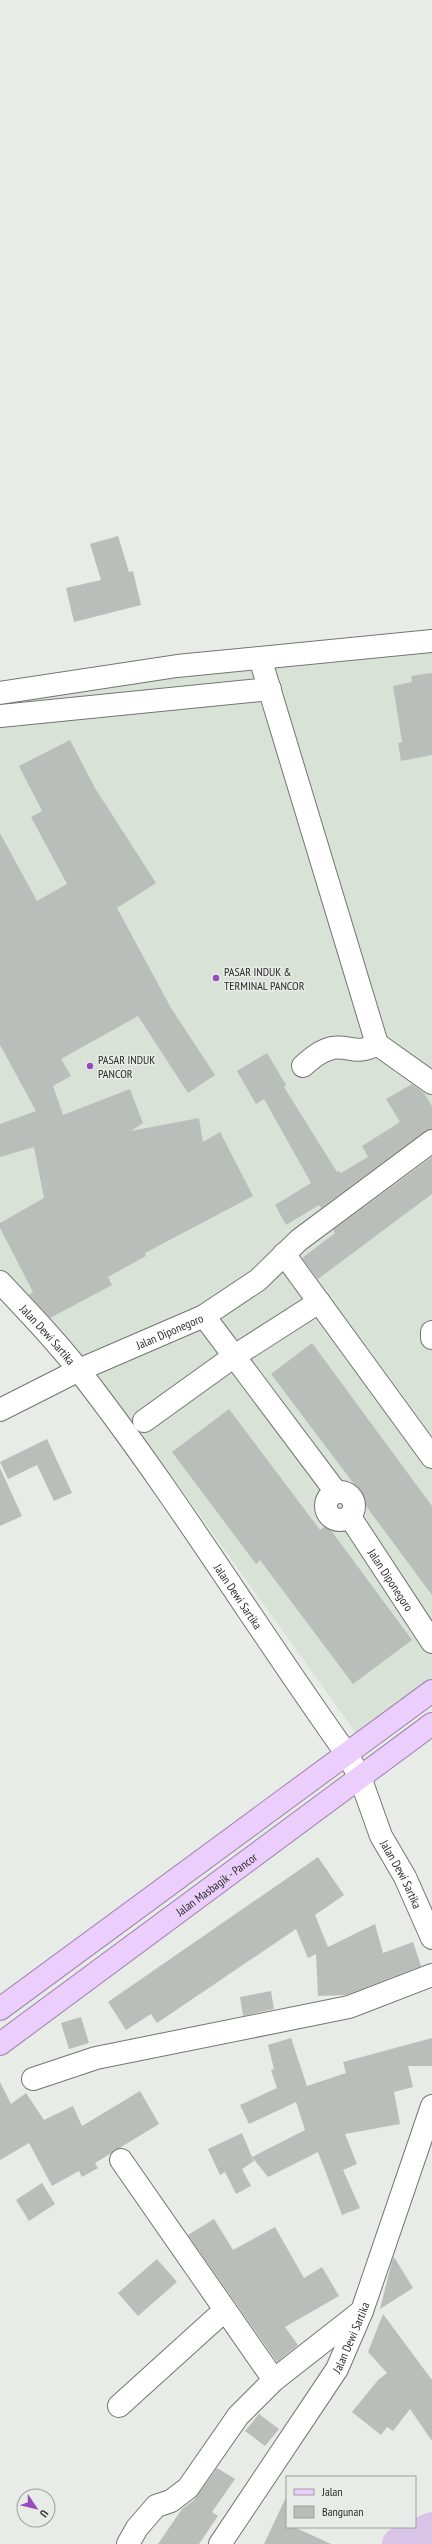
<svg xmlns="http://www.w3.org/2000/svg" width="432" height="2544" viewBox="0 0 432 2544" font-family="'PT Sans Narrow',sans-serif">
<style>
.built{fill:#d9e2d7}
.lines{fill:none;stroke-linecap:round;stroke-linejoin:round}
.river{stroke:#d9c3e6;stroke-width:34}
.building{fill:#babeba}
.minor-casing{stroke:#727672;stroke-width:24}
.major-casing{stroke:#9f81b2;stroke-width:24}
.minor{stroke:#fff;stroke-width:22}
.major{stroke:#ebcefc;stroke-width:22}
.poi-dot{fill:#974bbd;stroke:#e8ece7;stroke-width:1.5}
.labels{text-anchor:middle;dominant-baseline:central;stroke-width:3;stroke-linejoin:round;paint-order:stroke}
.poi-label{font-size:12px;fill:#2b2d2b;stroke:#e8ece7;text-anchor:start}
.street-label{font-size:12px;fill:#2b2d2b;stroke:#e8ece7}
</style>
<rect width="100%" height="100%" fill="#e8ece7"/>
<path class="built" d="M432,649V1681L358,1736L138,1429L0,1269V687Z"/>
<g class="lines">
<path class="river" d="M399,2544L432,2529"/>
</g>
<path class="building" d="M118,536L129,572L133,571L141,605L74,622L66,588L101,580L90,544Z
M432,673V755L401,761L398,743L402,742L393,686L412,682L411,676Z
M70,740L95,788L156,883L117,908L171,1008L215,1075L188,1093L138,1016L61,1059L71,1076L53,1086L63,1115L130,1089L143,1123L131,1131L199,1118L203,1142L220,1132L253,1196L145,1253L146,1256L108,1277L112,1285L50,1318L29,1295L33,1292L0,1228V1223L44,1198L34,1147L0,1157V1124L36,1111L0,1045V833L37,901L67,884L31,817L42,811L19,766Z
M267,1053L286,1085L284,1087L337,1172L339,1171L341,1173L368,1157L362,1146L400,1122L386,1099L412,1084L424,1093L432,1106V1129L425,1131L321,1208L319,1205L286,1225L275,1205L311,1183L264,1099L256,1104L237,1071Z
M432,1157V1194L318,1279L302,1258L335,1233L333,1230Z
M312,1343L432,1506V1595L360,1498L363,1496L271,1374Z
M229,1409L320,1530L327,1525L412,1640L353,1684L260,1560L256,1564L172,1452Z
M47,1439L72,1493L54,1501L37,1465L8,1479L0,1462Z
M0,1468L22,1516L0,1526Z
M318,1857L344,1895L315,1915L328,1947L375,1924L383,1953L413,1942L421,1966L346,1995L318,1996L316,1954L308,1958L296,1929L157,2023L151,2014L126,2030L108,2002Z
M271,1991L274,2009L243,2016L240,1997Z
M81,2017L89,2043L69,2049L61,2023Z
M291,2038L307,2086L346,2073L343,2062L432,2038V2066H408L413,2087L394,2092L400,2124L345,2134L357,2164L343,2170L360,2208L342,2215L318,2152L268,2177L252,2157L254,2161L242,2169L251,2186L236,2194L225,2172L220,2175L208,2149L242,2133L252,2157L305,2130L296,2102L249,2124L240,2105L277,2088L271,2070L274,2069L268,2045Z
M0,2082L11,2104L26,2093L44,2120L73,2106L82,2126L140,2091L159,2124L95,2163L98,2168L82,2177L79,2171L52,2186L29,2143L0,2160Z
M42,2183L55,2204L29,2221L16,2200Z
M214,2219L233,2250L275,2227L304,2278L322,2267L339,2296L285,2327L298,2345L277,2362L188,2235Z
M394,2257L413,2288L380,2309L392,2261Z
M157,2259L177,2282L138,2316L118,2293Z
M383,2314L432,2380V2441L410,2409L393,2431L387,2427L381,2435L352,2412L378,2380L387,2373L368,2352Z
M259,2414L279,2429L265,2446L245,2431Z
M217,2468L235,2479L212,2512L218,2516L199,2544H158L182,2509L194,2500Z
M287,2495V2527H294L331,2544H264Z"/>
<g class="lines">
<defs>
<g id="minor">
<path d="M260,658L377,1044C357,1056 349,1045 332,1048C320,1051 312,1058 303,1066"/>
<path d="M0,693L177,666L432,641"/>
<path d="M0,716L270,689"/>
<path d="M377,1044L432,1083"/>
<path d="M284,1254L432,1457"/>
<path id="s1" d="M0,1282C27,1311 56,1340 80,1372C175,1494 256,1627 346,1753L360,1777L381,1836L405,1877L432,1938"/>
<path d="M204,1316L258,1280L299,1240L432,1141"/>
<path d="M432,1332V1338"/>
<path id="s2" d="M0,1410L79,1370L204,1316L336,1492"/>
<path d="M144,1421L233,1357L319,1302"/>
<circle cx="340" cy="1506" r="14"/>
<path id="s3" d="M350,1517L432,1642"/>
<path d="M33,2079L96,2058L349,2007L432,1975"/>
<path d="M121,2160L274,2380"/>
<path d="M119,2406L225,2310"/>
<path d="M128,2544L137,2528L156,2506L171,2501L188,2488L238,2416L274,2380L362,2311"/>
<path id="s4" d="M220,2544L337,2369L362,2311L432,2106"/>
</g>
<g id="major">
<path d="M0,2009L432,1691"/>
<path id="s5" d="M0,2044L432,1724"/>
</g>
</defs>
<use href="#minor" class="minor-casing"/>
<use href="#major" class="major-casing"/>
<use href="#minor" class="minor"/>
<use href="#major" class="major"/>
</g>
<g class="poi-dot">
<circle cx="216" cy="978" r="4"/>
<circle cx="90" cy="1066" r="4"/>
</g>
<g class="labels">
<g class="poi-label">
<text x="224" y="971">PASAR INDUK &amp;<tspan x="224" dy="14">TERMINAL PANCOR</tspan></text>
<text x="98" y="1059">PASAR INDUK<tspan x="98" dy="14">PANCOR</tspan></text>
</g>
<g class="street-label">
<text stroke="none"><textPath href="#s2" startOffset="187">Jalan Diponegoro</textPath></text>
<text stroke="none"><textPath href="#s1" startOffset="71">Jalan Dewi Sartika</textPath></text>
<text stroke="none"><textPath href="#s3" startOffset="75">Jalan Diponegoro</textPath></text>
<text stroke="none"><textPath href="#s1" startOffset="395">Jalan Dewi Sartika</textPath></text>
<text stroke="none"><textPath href="#s1" startOffset="719">Jalan Dewi Sartika</textPath></text>
<text stroke="none"><textPath href="#s5" startOffset="269">Jalan Masbagik - Pancor</textPath></text>
<text stroke="none"><textPath href="#s4" startOffset="245">Jalan Dewi Sartika</textPath></text>
</g>
</g>
<rect x="286" y="2476" width="130" height="52" fill="#e8ece7" stroke="#9ca09c"/>
<rect x="294" y="2489" width="20" height="6" fill="#ebcefc" stroke="#9ca09c"/>
<text x="322" y="2496" font-size="12" fill="#2b2d2b">Jalan</text>
<rect x="294" y="2506" width="20" height="12" fill="#babeba" stroke="#9ca09c"/>
<text x="322" y="2516" font-size="12" fill="#2b2d2b">Bangunan</text>
<g transform="translate(36 2508) rotate(125)"><circle r="19" fill="#e8ece7" stroke="#9ca09c"/>
<path d="M0-3L7 15L0 10L-7 15Z" fill="#974bbd"/>
<text y="-6" font-size="11" font-weight="bold" text-anchor="middle" fill="#2b2d2b">U</text>
</g>
</svg>
